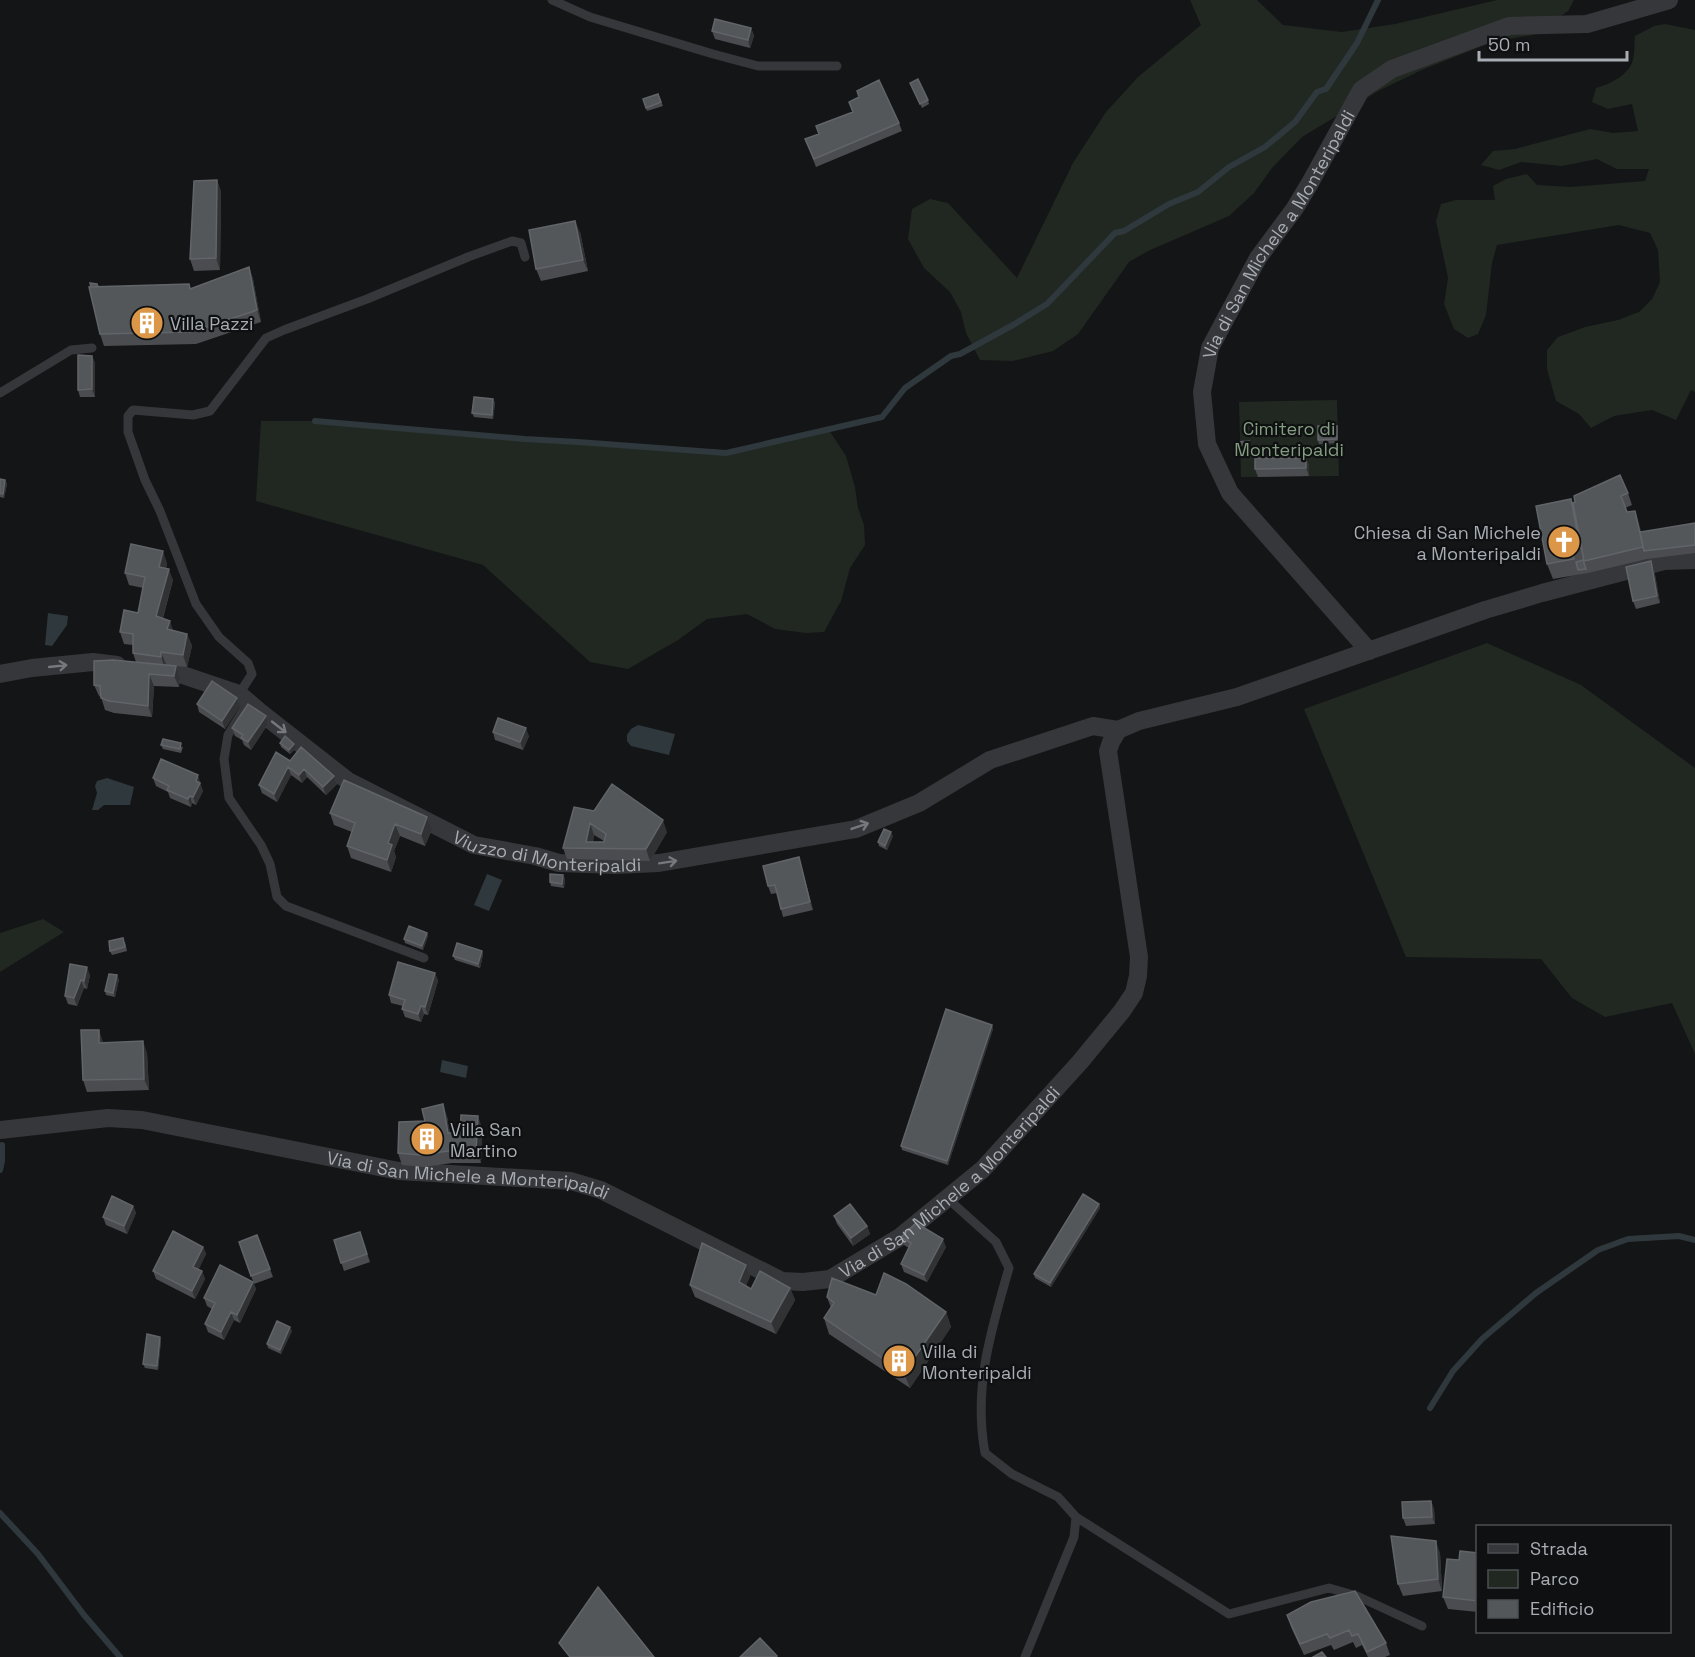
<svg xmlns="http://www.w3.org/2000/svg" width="1695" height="1657" viewBox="0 0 1695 1657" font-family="'Space Grotesk',sans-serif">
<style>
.green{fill:#212821}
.water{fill:#2f383d}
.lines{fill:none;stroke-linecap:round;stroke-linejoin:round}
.stream{stroke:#2f383d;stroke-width:6}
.lane{stroke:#36373a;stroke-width:9}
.street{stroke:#36373a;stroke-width:18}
.wall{fill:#4a4c50;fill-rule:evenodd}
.shaded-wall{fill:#303234}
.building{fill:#54575a;stroke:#616468;stroke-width:1.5;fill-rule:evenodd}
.oneway{stroke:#75787d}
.labels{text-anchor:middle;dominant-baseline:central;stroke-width:4.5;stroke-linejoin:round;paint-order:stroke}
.street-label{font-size:18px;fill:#a8adb4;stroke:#0f1011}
.poi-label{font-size:18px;fill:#a8adb4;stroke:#0f1011;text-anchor:start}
.park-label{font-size:18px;fill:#839d81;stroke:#0f1011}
</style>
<rect width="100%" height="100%" fill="#141516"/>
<path class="green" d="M1190,0H1257L1283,25L1342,32L1395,24L1497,0H1574L1568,11L1533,35L1495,41L1424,69L1380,90L1302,137L1272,168L1254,193L1229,216L1148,251L1129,262L1078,334L1053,351L1013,361L980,360L966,333L961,312L950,292L924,268L908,239L912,209L930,199L948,203L1017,278L1073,163L1106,112L1138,77L1201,25Z
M1665,24L1695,30V392L1691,390L1676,420L1652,410L1614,416L1591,428L1579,414L1556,401L1547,369V350L1558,337L1585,327L1618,320L1639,312L1652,299L1660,282L1658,250L1650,233L1619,225L1497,245L1492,263L1486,315L1478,334L1468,338L1454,329L1444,304L1448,278L1436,221L1441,204L1456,200H1495L1493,186L1506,179L1527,174L1537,185L1570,187L1645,181L1649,169H1617L1597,159L1562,166L1521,162L1499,170L1481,165L1493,151L1515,149L1590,129L1613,133L1638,131L1632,104L1608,109L1592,102L1596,88C1610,84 1628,76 1633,60C1635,53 1634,43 1635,36L1654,26Z
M1337,400L1339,476L1241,477L1239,402Z
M261,421H315L525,439L578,442L726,453L829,430L846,456L855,487L858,508L864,525L865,545L850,568L841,601L824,632L806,633L775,629L747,614L707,619L678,640L628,669L590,662L483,565L256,501Z
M1487,643L1581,685L1695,768V1054L1672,1003L1605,1017L1572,998L1541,959L1406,957L1304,709Z
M43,919L64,932L0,972V933Z"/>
<path class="water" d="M48,613L68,616L67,625L52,646L45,645Z
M638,725L675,734L669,755L631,746L627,741V735L631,729Z
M107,778L134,787L130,805H104L98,810H92L97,793L95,786L97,781Z
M487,874L502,880L489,911L474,905Z
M442,1060L468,1066L466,1078L440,1072Z"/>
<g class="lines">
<path class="stream" d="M315,421L525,439L578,442L726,453L882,417L905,388L951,356L960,354L1013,325L1047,304L1115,233L1124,231L1169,204L1198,192L1229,167L1265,147L1295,122L1317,92L1326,89L1357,43L1378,0
M0,1170L2,1161V1145
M1430,1408L1453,1371L1482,1339L1536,1293L1598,1250L1628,1239L1679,1236L1695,1240
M0,1513L38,1554L84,1615L120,1657"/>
<path class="lane" d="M552,0L590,17L713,54L758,66H837
M0,393L71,350L92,348
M239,694L252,674L248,663L219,637L196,604L160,511L145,480L128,432V416L133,410L193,415L210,411L266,338L284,330L367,299L468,257L512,241L521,243L525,257
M248,702L228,735L224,759L229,798L261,845L270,864L277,897L286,906L424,958
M947,1198L996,1242L1009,1268C991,1331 973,1387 985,1453L1012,1474L1058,1497L1076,1517L1074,1537L1025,1657
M1076,1517L1229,1614L1329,1588L1357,1596L1422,1626"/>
<g class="street">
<path id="s1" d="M1369,651L1230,493L1207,444L1202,392L1210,348L1258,258L1295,208L1310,183L1361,90L1392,69L1509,26L1587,24L1669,0"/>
<path id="s2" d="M156,670L177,673L239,694L260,712L348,781L474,845L535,856L559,863L614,865L659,863L856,829L919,803L990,760L1093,726L1118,730"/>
<path d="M0,674L32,668L93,662L117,665"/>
<path id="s3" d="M0,1130L108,1118L142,1120L399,1171L571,1181L601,1190L782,1281L803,1282L830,1279L900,1237L983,1169L1080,1062L1122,1011L1134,993L1138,976L1139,957L1108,751L1111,742L1118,730L1139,721L1237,697L1485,610L1542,593L1664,561L1695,560"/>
</g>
</g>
<path class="wall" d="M751,28L754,36L750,48L715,39L712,31Z
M912,87L928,100L929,104L922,108Z
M658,94L663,106L647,111L643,99Z
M849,102L899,123L902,131L816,167L805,139L819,134L853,112Z
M217,180L221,192L220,270L194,271L190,259Z
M580,232L588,271L541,281L536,269Z
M249,267L253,279L261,322L196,344L104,346L100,334L98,287L189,284L191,289Z
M92,356L95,363V397H80L78,390Z
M493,399L495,403L493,419L474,417L472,413Z
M1337,426L1338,430V443L1319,444L1318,440Z
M1250,445L1251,457H1240L1239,453Z
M1306,458L1309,466V476L1258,477L1255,469Z
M0,479L5,480L7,484L4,498L0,497Z
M1628,493L1632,505L1625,508L1627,512L1635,511L1641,532L1695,523V553L1647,559L1588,573L1553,579L1547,564L1571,499L1573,503Z
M1651,561L1654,569L1660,603L1636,609L1633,601Z
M167,563L166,568L173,580L163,618L173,630L187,634L192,646L187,667L176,666L180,677L179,687L154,686L152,717L114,713L105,710L101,697L99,696L94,685L136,662L133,653V645L124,644L120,632L138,613L143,588L129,585L125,573Z
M237,698L240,706L225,729L199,712L197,704Z
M266,716L268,724L251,750L244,745L242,740L235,736L232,728Z
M493,732L529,736L523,750L495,740Z
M280,743L296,748L290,754L281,747Z
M161,745L183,747L181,753L163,749Z
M290,761L334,776L337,784L326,795L307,777L302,783L291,775L277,802L262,793L259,785Z
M153,778L201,783L200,785L203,791L196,805L192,803L191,807L170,798L168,792L156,786Z
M594,811L667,832L650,861L567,859L563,848ZM594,835L604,841V842H593Z
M330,813L427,817L432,829L425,846L400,836L394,851L396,857L391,872L351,858L347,846L352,832L334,825Z
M893,836L887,850L879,846L878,842Z
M799,857L813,910L783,917L777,893L771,894L768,886Z
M563,875L565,879L564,888L551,886L550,882Z
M427,933L428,936L423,950L405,943L404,939Z
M125,942L127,951L112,955L110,951Z
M482,951L483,955L480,968L455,960L453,956Z
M70,964L90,975L87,989L84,988L77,1006L68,1004L65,996Z
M435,973L438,981L428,1015L424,1014L421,1022L405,1017L402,1009L403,1006L391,1003L389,995Z
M119,979L115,997L106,995L105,991Z
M992,1025L993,1029L948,1165L902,1150L901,1146Z
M103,1043L147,1053L149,1090L87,1092L83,1080Z
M447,1116L450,1133L460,1132L482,1127L481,1163H452L424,1167L402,1165L398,1153L425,1121Z
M1099,1204L1100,1208L1051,1287L1035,1278L1034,1274Z
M133,1206L136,1213L127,1234L106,1225L103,1217Z
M834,1216L867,1226L870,1234L853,1246L837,1224Z
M360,1232L370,1262L344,1271L334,1240Z
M257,1235L273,1277L254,1284L239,1242Z
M901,1237L946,1247L927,1282L904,1272L901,1264L909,1248L904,1245Z
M203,1247L206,1254L198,1270L202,1271L205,1279L195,1299L156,1279L153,1271Z
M746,1265L750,1276L746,1286L751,1289L790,1288L795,1300L776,1334L695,1297L690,1285Z
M253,1282L256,1289L240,1323L234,1320L224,1340L208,1332L205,1324L212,1309L207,1306L204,1298Z
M827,1297L946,1312L951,1327L910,1388L829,1334L824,1318L831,1308Z
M292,1331L281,1354L268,1348L267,1344Z
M161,1341L158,1370L145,1368L143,1364Z
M1431,1501L1434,1509L1435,1524L1406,1526L1403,1518Z
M1440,1553L1442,1591L1403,1596L1398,1584Z
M1478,1553V1612L1448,1609L1443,1597L1459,1560Z
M1311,1602L1386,1643L1390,1655L1385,1657H1368L1362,1645L1356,1648L1353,1642L1334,1650L1331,1645L1304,1655L1291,1627L1287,1615Z"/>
<path class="shaded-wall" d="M751,28L754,36L750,48L748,40Z
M217,180L221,192L220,270L216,258Z
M575,221L580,232L588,271L583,260Z
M249,267L253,279L261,322L257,310Z
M92,356L95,363V397L92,389Z
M493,399L495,403L493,419L492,415Z
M1337,426L1338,430V443L1337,439Z
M1306,458L1309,466V476L1306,468Z
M5,480L7,484L4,498L3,494Z
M1635,511L1639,523L1645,551H1644L1643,547Z
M163,551L167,563L164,579L159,567Z
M1651,561L1654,569L1660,603L1657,596Z
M169,569L173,580L160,627L156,616Z
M170,621L174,633L167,629Z
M187,634L192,646L187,667L183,655Z
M161,652L166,664L165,668L161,657Z
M176,666L180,677L179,687L174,676Z
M149,674L154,686L152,717L148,706Z
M237,698L240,706L225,729L222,721Z
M266,716L268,724L251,750L248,742Z
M526,728L529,736L523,750L520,742Z
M294,744L296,748L290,754L289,750Z
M288,767L291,775L277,802L274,794Z
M304,769L307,777L302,783L299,775Z
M198,775L203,791L196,805L193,797L196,781Z
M334,776L337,784L326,795L323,787Z
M190,796L192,803L191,807L188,799Z
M427,817L432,829L425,846L421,834Z
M663,820L667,832L650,861L646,849Z
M590,823L594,835L591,848L586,842Z
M395,824L400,836L394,851L396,857L391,872L387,860L388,843Z
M891,832L893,836L887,850L885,846Z
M799,857L801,865L813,910L810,902Z
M563,875L565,879L564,888L562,884Z
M427,933L428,936L423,950L422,946Z
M482,951L483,955L480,968L478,964Z
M87,967L90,975L87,989L84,981Z
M435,973L438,981L428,1015L425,1007Z
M117,975L119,979L115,997L113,993Z
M81,980L84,988L77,1006L74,998Z
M421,1006L424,1014L421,1022L418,1014Z
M992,1025L993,1029L948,1165L947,1161Z
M99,1030L103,1042L104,1054L99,1043Z
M143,1041L147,1053L149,1090L144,1079Z
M443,1104L447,1116L452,1145L448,1133Z
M478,1116L482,1127L481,1163L476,1151Z
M1099,1204L1100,1208L1051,1287L1050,1283Z
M133,1206L136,1213L127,1234L124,1226Z
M867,1226L870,1234L853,1246L851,1238Z
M943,1239L946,1247L927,1282L924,1275Z
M203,1247L206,1254L196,1275L193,1267Z
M746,1265L750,1276L743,1294L739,1282Z
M202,1271L205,1279L195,1299L192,1291Z
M253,1282L256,1289L240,1323L237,1315Z
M790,1288L795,1300L776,1334L771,1322Z
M231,1312L234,1320L224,1340L221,1332Z
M946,1312L951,1327L910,1388L904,1373Z
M290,1327L292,1331L281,1354L280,1350Z
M160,1337L161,1341L158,1370L157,1366Z
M1431,1501L1434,1509L1435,1524L1432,1517Z
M1436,1541L1440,1553L1442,1591L1438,1579Z"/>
<path class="building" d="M715,19L751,28L748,40L712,31Z
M918,79L928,100L920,104L910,83Z
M879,80L899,123L814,159L805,139L819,134L816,126L853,112L849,102L859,97L857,91Z
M658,94L661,102L646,108L643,99Z
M217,180L216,258L190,259L194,181Z
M575,221L583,260L536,269L529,230Z
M249,267L257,310L192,332L100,334L89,287L189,284L190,289Z
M90,283L97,284L98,287H91Z
M78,355L92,356V389L78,390Z
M474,397L493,399L492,415L472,413Z
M1318,426H1337V439L1318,440Z
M1249,441V453H1239L1238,442Z
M1255,458H1306V468L1255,469Z
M1620,475L1628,493L1621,496L1627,512L1635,511L1643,547L1584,561L1573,503L1575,502L1574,496Z
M0,479L5,480L3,494L0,493Z
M1571,499L1580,548L1572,550L1574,559L1547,564L1536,506Z
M1695,523V545L1644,551L1640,532Z
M131,544L163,551L159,567L169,569L156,616L170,621L167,629L187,634L183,655L161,652V657L133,653V634L120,632L124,610L138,613L145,577L125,573Z
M1583,560L1586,569L1578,570L1576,562Z
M1651,561L1657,596L1633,601L1626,567Z
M113,660L176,666L174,676L149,674L148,706L109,701L101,698L100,686L94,685V661Z
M212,681L237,698L222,721L197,704Z
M248,704L266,716L248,742L241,738L243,735L232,728Z
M498,718L526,728L520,742L493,732Z
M285,736L294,744L289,750L280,743Z
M163,739L181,743L180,749L161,745Z
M301,747L334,776L323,787L304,769L299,775L288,767L274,794L259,785L276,752L290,761Z
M161,759L198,775L196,781L200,783L193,797L190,796L188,799L167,790L169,786L153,778Z
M344,780L427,817L421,834L395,824L388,843L392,845L387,860L347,846L355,823L330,813Z
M612,784L663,820L646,849L563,848L574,807L594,811ZM590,823L606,834L604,842H586Z
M884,829L891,832L885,846L878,842Z
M799,857L810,902L781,909L775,885L768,886L763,866Z
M550,874L563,875L562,884L550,882Z
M409,926L427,933L422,946L404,939Z
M123,938L125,947L110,951L109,941Z
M457,943L482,951L478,964L453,956Z
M398,962L435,973L425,1007L421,1006L418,1014L402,1009L405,1000L389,995Z
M70,964L87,967L84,981L81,980L74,998L65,996Z
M109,974L117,975L113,993L105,991Z
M946,1009L992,1025L947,1161L901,1146Z
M81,1030H99V1043L143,1041L144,1079L83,1080Z
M443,1104L448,1133L460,1132L461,1115L478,1116L476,1151H448L420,1155L398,1153L399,1122L425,1121L422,1109Z
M1083,1194L1099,1204L1050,1283L1034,1274Z
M112,1196L133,1206L124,1226L103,1217Z
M850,1204L867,1226L851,1238L834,1216Z
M916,1223L943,1239L924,1275L901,1264L911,1243L901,1237Z
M173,1231L203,1247L193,1267L202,1271L192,1291L153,1271Z
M360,1232L367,1254L341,1263L334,1240Z
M257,1235L270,1269L251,1276L239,1242Z
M702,1243L746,1265L739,1282L751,1289L760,1271L790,1288L771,1322L690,1285Z
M220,1265L253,1282L237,1315L231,1312L221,1332L205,1324L215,1303L204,1298Z
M884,1273L906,1284L946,1312L904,1373L824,1318L834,1303L827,1297L832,1278L876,1295Z
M277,1321L290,1327L280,1350L267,1344Z
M147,1334L160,1337L157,1366L143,1364Z
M1431,1501L1432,1517L1403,1518L1402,1502Z
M1391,1536L1436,1541L1438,1579L1398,1584Z
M1460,1551L1478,1553V1601L1443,1597L1447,1559L1459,1560Z
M598,1587L654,1657H570L559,1643Z
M1355,1591L1386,1643L1367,1652L1358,1634L1352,1636L1349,1630L1330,1638L1327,1634L1300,1644L1287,1615L1311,1602Z
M760,1638L777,1656L776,1657H740Z
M1322,1652L1326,1657H1313Z"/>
<defs><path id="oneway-shaft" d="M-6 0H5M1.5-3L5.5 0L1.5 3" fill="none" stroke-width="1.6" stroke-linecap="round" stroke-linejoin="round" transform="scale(1.5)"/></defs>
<g class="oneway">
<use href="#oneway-shaft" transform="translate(58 666) rotate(-6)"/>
<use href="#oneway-shaft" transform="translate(279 727) rotate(38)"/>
<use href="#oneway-shaft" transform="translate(860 826) rotate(-19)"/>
<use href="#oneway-shaft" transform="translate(668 862) rotate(-9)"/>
</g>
<defs>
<symbol id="building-disc" viewBox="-11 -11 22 22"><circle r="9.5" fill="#db9648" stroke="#0f1011"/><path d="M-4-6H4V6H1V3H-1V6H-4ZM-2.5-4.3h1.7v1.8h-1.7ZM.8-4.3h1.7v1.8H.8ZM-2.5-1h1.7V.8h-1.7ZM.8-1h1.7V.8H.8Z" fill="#fff"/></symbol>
<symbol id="church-disc" viewBox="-11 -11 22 22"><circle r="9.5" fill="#db9648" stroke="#0f1011"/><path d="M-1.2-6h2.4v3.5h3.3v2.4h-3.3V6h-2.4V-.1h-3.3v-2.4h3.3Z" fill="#fff"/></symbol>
</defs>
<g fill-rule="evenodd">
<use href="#building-disc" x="128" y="304" width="38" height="38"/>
<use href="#church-disc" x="1545" y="523" width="38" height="38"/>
<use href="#building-disc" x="408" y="1120" width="38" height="38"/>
<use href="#building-disc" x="880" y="1342" width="38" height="38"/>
</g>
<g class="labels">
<g class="street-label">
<text stroke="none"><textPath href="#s1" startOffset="494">Via di San Michele a Monteripaldi</textPath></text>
<text stroke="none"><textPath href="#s2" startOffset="441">Viuzzo di Monteripaldi</textPath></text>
<text stroke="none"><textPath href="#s3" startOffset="474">Via di San Michele a Monteripaldi</textPath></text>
<text stroke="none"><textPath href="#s3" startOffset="1014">Via di San Michele a Monteripaldi</textPath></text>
</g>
<g class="poi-label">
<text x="170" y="323">Villa Pazzi</text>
<text x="1541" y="532" text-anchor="end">Chiesa di San Michele<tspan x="1541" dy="21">a Monteripaldi</tspan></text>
<text x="450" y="1129">Villa San<tspan x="450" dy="21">Martino</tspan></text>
<text x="922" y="1351">Villa di<tspan x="922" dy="21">Monteripaldi</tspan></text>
</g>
<g class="park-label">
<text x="1289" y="428">Cimitero di<tspan x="1289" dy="21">Monteripaldi</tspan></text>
</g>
</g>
<rect x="1476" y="1525" width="195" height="108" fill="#0f1011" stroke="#4c4f52" stroke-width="1.5"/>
<rect x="1488" y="1544" width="30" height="9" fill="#36373a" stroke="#4c4f52" stroke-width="1.5"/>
<text x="1530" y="1555" font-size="18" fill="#a8adb4">Strada</text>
<rect x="1488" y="1570" width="30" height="18" fill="#212821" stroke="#4c4f52" stroke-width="1.5"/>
<text x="1530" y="1585" font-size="18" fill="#a8adb4">Parco</text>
<rect x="1488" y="1600" width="30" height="18" fill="#54575a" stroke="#4c4f52" stroke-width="1.5"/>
<text x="1530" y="1615" font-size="18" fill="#a8adb4">Edificio</text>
<path d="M1479 51v9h148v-9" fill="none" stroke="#a8adb4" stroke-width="3"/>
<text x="1488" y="51" font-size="18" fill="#a8adb4" stroke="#0f1011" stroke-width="4.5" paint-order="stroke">50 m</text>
</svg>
